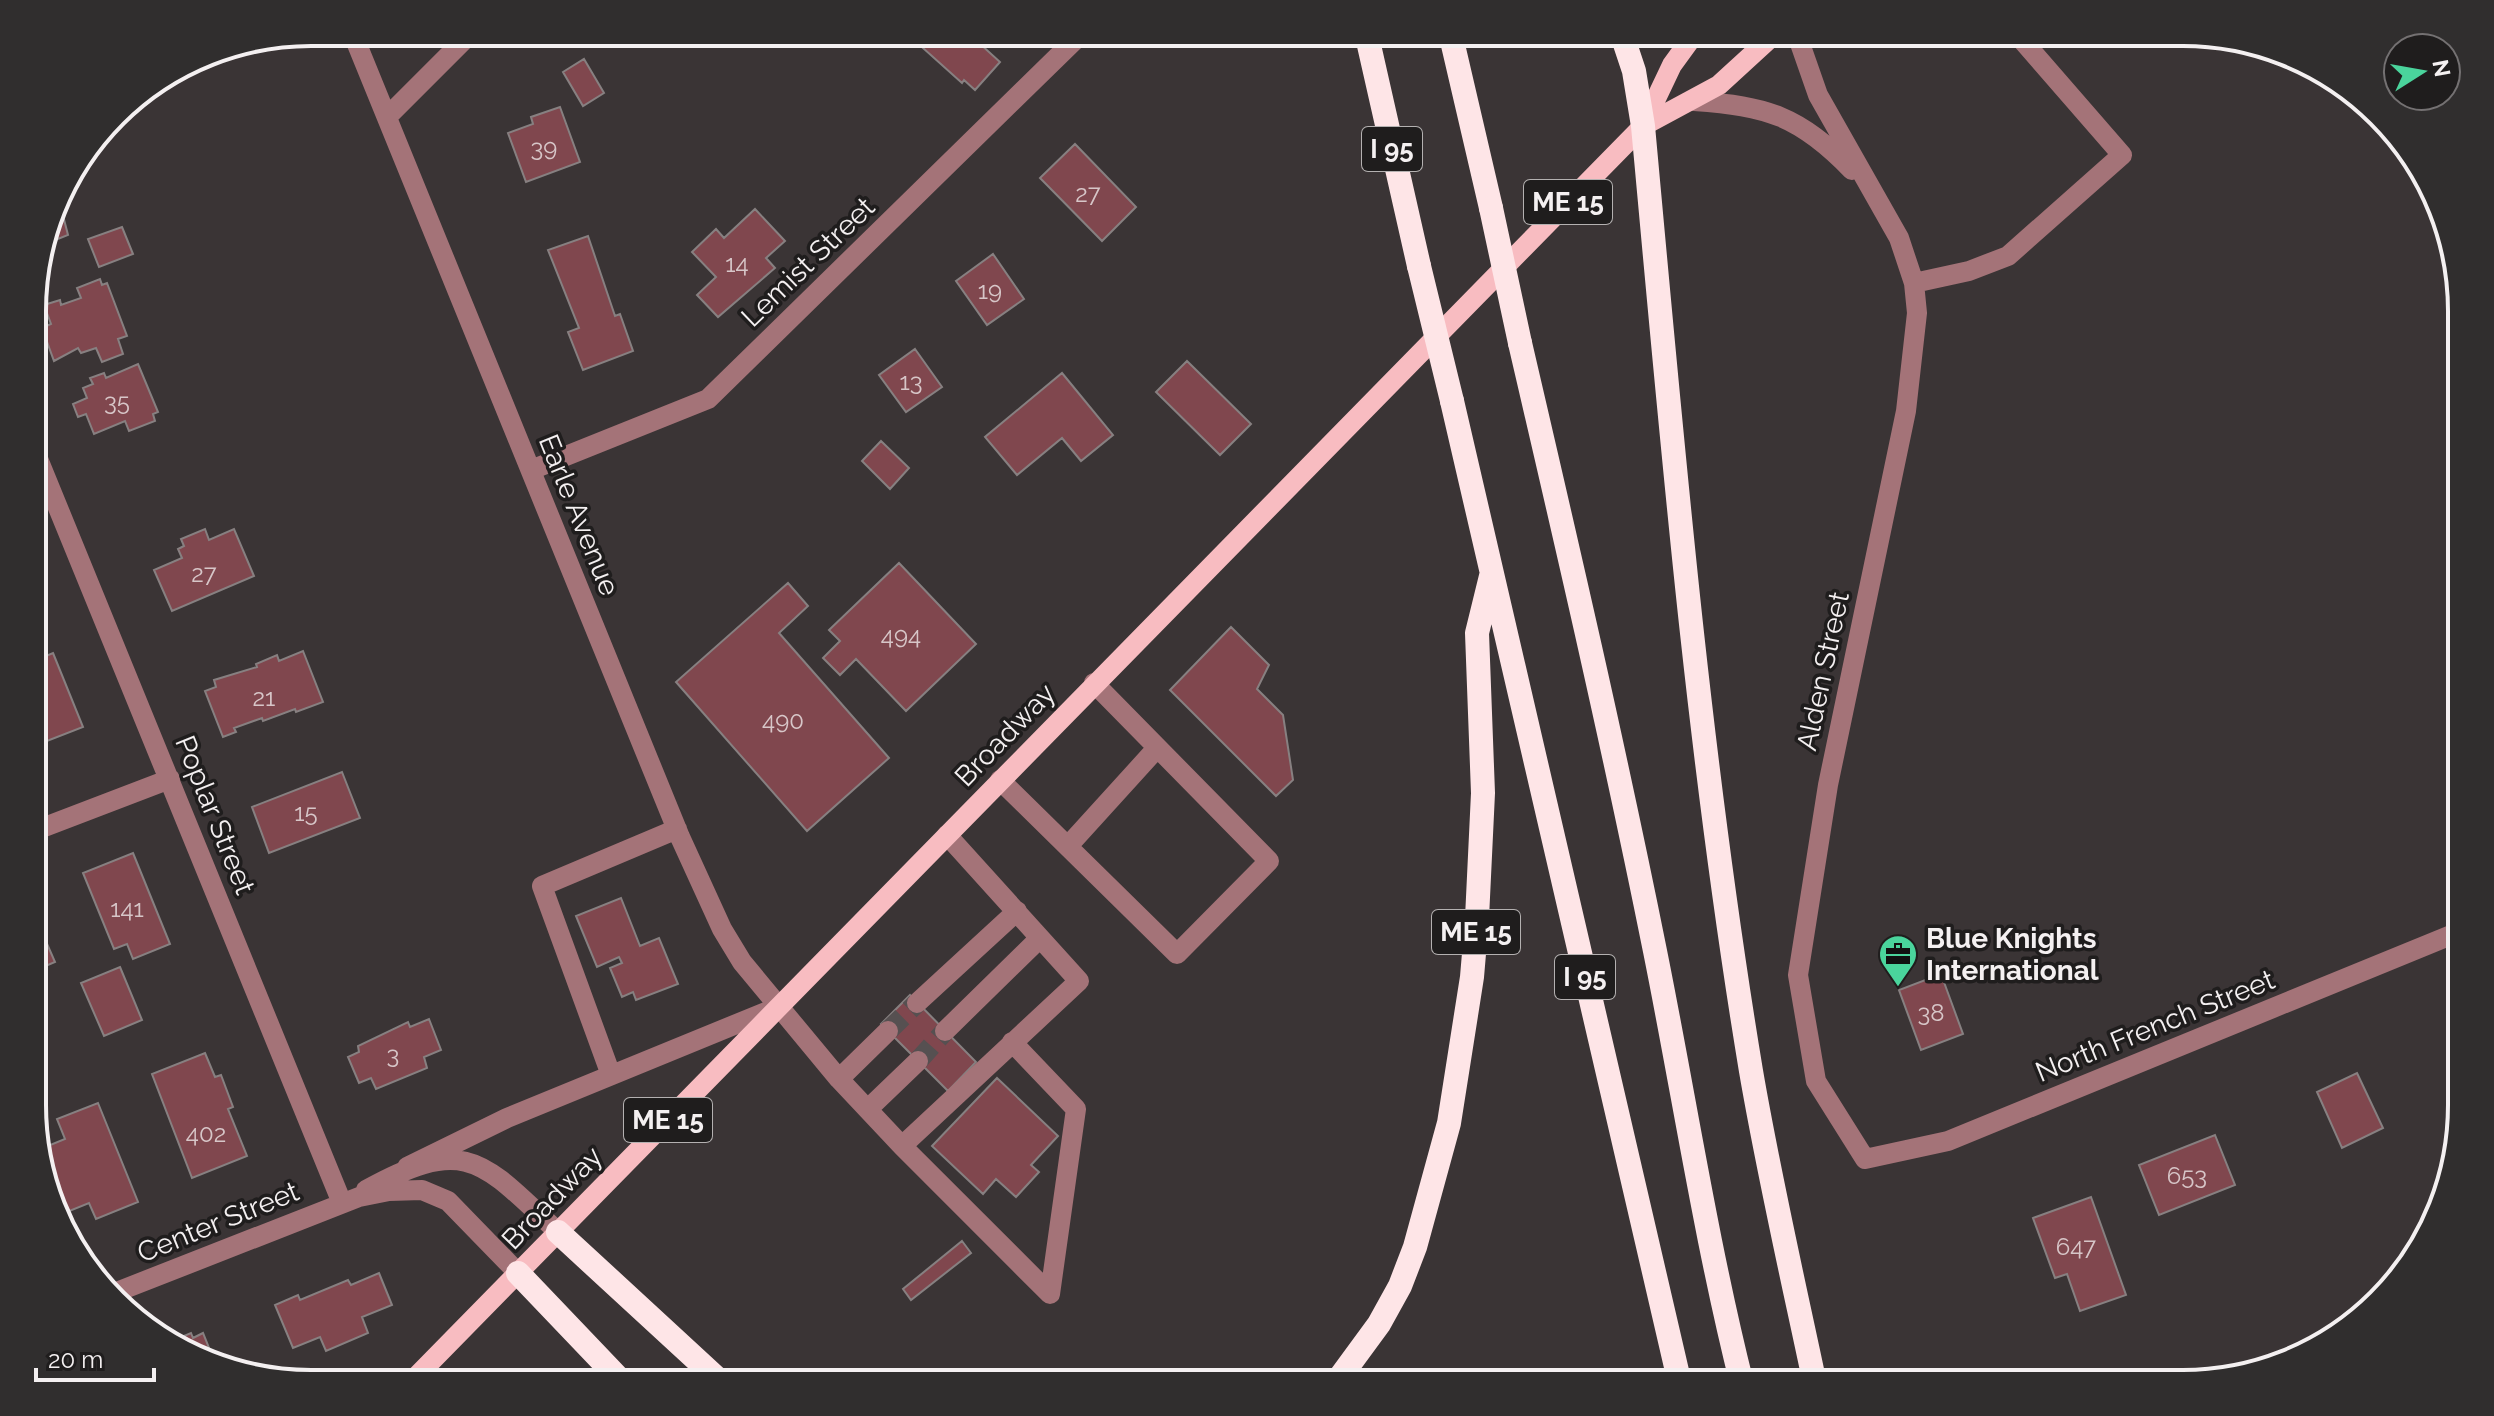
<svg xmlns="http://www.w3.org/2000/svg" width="2494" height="1416" viewBox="0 0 2494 1416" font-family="Raleway,sans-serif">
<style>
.building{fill:#80474e;stroke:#878081;stroke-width:2}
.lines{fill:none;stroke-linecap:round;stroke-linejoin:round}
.minor-tunnel{stroke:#565051;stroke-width:20;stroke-dasharray:20 10;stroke-linecap:butt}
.minor{stroke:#a47378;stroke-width:20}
.major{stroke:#f8bcc1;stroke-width:20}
.highway{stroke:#fee5e7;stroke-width:24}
.highway-bridge{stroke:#fee5e7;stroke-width:24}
.labels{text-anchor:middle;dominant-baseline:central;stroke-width:7;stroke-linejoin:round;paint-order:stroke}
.number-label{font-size:24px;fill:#d7c6c8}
.shield{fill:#1f1d1d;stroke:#b4b1b1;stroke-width:2}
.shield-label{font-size:26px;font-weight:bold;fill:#f4f0f1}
.street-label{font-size:28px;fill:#f4f0f1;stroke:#1f1d1d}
.poi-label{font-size:28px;font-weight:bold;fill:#f4f0f1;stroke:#1f1d1d;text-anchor:start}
.rim{fill:none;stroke:#f4f0f1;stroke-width:4}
</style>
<rect width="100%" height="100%" fill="#3a3435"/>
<path class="building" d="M672,32H694L685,43Z
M882,32H909L893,45Z
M921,32H967L1000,62L975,90L964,80L962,83L914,40Z
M584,59L604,93L583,106L563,72Z
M560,107L580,162L526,182L508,133L533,124L531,117Z
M1075,144L1136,207L1102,241L1040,178Z
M58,196L68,235L43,245Z
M755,209L785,241L766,258L775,268L718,317L697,295L716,277L692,252L716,229L724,238Z
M122,227L133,254L99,267L88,239Z
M588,236L615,316L620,314L633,351L583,370L568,332L579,328L548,250Z
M993,254L1024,299L987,325L956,281Z
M100,279L102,285L107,283L127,336L118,339L123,354L102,362L96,348L81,353L78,348L54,361L42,328L51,324L44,305L60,300L61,305L81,298L77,288Z
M915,349L942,387L906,412L879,375Z
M1187,361L1251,424L1220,455L1156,392Z
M138,364L158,412L153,414L155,421L129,431L125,421L94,434L86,414L78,417L73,404L87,398L83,388L93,384L90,378L104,373L106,378Z
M1062,373L1113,435L1081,461L1062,438L1017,475L985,437Z
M881,441L909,468L890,489L862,461Z
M205,529L209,540L234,529L254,576L172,611L154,570L182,558L178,549L184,546L181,539Z
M899,563L976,644L906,711L856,659L840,675L823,658L840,641L829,630Z
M788,583L808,606L779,633L889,758L807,831L676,682Z
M1231,627L1269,665L1257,689L1283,715L1293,780L1276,796L1170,690Z
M303,651L323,702L296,712L295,709L263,721L262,718L234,728L236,732L223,737L205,691L216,687L214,680L257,667L256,664L277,655L279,661Z
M53,653L83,727L34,746V661Z
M342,772L360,818L269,853L252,807Z
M133,853L170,944L133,959L127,944L114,949L83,873Z
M621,898L640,946L659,938L678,984L636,1000L633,992L622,997L610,968L622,963L619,957L597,967L576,916Z
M34,914L55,962L34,971Z
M120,967L142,1020L104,1036L81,983Z
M1941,974L1963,1034L1921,1050L1899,990Z
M910,995L976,1062L948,1091L881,1024Z
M429,1019L441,1050L424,1057L427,1068L376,1089L371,1078L359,1083L348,1057L359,1052L358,1046L408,1022L410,1027Z
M205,1053L215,1077L221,1075L233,1107L228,1109L247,1156L192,1178L152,1074Z
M2357,1073L2383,1128L2342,1148L2317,1092Z
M997,1078L1058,1136L1031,1165L1039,1172L1016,1197L996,1179L983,1194L932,1146Z
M98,1103L138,1202L96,1219L89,1203L62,1214L38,1150L65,1139L57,1119Z
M2215,1135L2235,1185L2159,1215L2139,1165Z
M2091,1197L2126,1295L2080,1311L2067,1274L2055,1278L2033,1218Z
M962,1241L971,1253L911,1300L903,1289Z
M379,1273L392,1305L362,1317L368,1333L326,1351L320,1337L293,1348L275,1305L298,1295L300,1300L348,1280L351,1285Z
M191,1333L193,1338L203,1333L213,1358L167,1343Z"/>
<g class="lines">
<path class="minor-tunnel" d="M888,1031L917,1003
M918,1061L945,1031"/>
<path class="minor" d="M352,32L680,837L722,929L742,962L839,1079L902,1146L1079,981L947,835
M1796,32L1818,95L1899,238L1914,283L1917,313L1906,411L1828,785L1798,975L1816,1081L1865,1159L1948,1141L2461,931
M1694,101C1767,106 1800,116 1852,170
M387,117L472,32
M1914,283L1969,271L2008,256L2122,155L2015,32
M34,449L342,1203
M531,470L708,399L1083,32
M1000,780L1177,954L1269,861L1094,683
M34,831L170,779
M1068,846L1157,748
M917,1003L1017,911
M945,1031L1040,938
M611,1075L542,886L677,829
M839,1079L888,1031
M868,1109L918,1061
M902,1146L1050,1294L1076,1109L1012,1042
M407,1167L507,1118L778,1007
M366,1190C467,1134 482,1161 558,1232
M114,1293L359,1197L389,1191L422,1190L448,1201L518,1273"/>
<path class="major" d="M1643,126L1672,65L1696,32
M409,1384L1643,126L1719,85L1777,32"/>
<path class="highway" d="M1366,32L1419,266
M1450,32L1491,208
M1621,32L1634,71L1643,126C1672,442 1699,758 1751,1071C1769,1176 1793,1280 1815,1384
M1520,343C1567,545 1614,747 1655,951C1684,1095 1706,1241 1742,1384
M1452,401L1680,1384
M558,1232L723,1384
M518,1273L624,1384
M1335,1384L1379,1324L1400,1286L1415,1247L1449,1123L1472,977L1477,918L1483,793L1477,633L1491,576"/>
<path class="highway-bridge" d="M1491,208L1520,343
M1419,266L1452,401"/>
</g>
<defs>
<symbol id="office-pin" viewBox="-11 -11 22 30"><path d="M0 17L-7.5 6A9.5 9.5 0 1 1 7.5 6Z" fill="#4ad49c" stroke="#1f1d1d"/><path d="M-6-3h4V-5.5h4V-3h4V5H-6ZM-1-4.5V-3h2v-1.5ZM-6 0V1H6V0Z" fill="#111"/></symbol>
</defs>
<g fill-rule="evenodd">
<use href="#office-pin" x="1876" y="932" width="44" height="60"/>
</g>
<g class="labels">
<g class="number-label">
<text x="544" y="147">39</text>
<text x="1088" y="193">27</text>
<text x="737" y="263">14</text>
<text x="990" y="290">19</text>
<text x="911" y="381">13</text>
<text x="117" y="401">35</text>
<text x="204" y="573">27</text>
<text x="901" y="635">494</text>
<text x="264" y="697">21</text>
<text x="783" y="720">490</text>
<text x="306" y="812">15</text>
<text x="127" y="908">141</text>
<text x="1931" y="1012">38</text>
<text x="393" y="1054">3</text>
<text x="206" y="1133">402</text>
<text x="2187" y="1175">653</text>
<text x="2076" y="1246">647</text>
</g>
<g class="shield">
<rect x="1362" y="127" width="60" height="44" rx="6"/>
<rect x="1524" y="180" width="88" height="44" rx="6"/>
<rect x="1432" y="910" width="88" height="44" rx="6"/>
<rect x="1555" y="955" width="60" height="44" rx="6"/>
<rect x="624" y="1098" width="88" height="44" rx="6"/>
</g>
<g class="shield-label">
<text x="1392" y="149">I 95</text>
<text x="1568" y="202">ME 15</text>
<text x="1476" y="932">ME 15</text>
<text x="1585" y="977">I 95</text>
<text x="668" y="1120">ME 15</text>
</g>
<g class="street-label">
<text transform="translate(808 262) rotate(-44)">Lemist Street</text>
<text transform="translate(579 515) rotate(68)">Earle Avenue</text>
<text transform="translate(1823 671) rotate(-78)">Alden Street</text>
<text transform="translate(1005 735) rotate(-46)">Broadway</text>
<text transform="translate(215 815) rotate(68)">Poplar Street</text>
<text transform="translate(2155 1026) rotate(-22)">North French Street</text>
<text transform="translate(552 1198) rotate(-46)">Broadway</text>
<text transform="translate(218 1222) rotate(-22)">Center Street</text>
</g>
<g class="poi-label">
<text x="1926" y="938">Blue Knights<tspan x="1926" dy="32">International</tspan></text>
</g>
</g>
<path d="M0 0H2494V1416H0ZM311 46H2183A265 265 0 0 1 2448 311V1105A265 265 0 0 1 2183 1370H311A265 265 0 0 1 46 1105V311A265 265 0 0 1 311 46Z" fill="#302e2e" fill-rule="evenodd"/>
<path class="rim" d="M311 46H2183A265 265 0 0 1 2448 311V1105A265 265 0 0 1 2183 1370H311A265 265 0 0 1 46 1105V311A265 265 0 0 1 311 46Z"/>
<g transform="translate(2422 72) rotate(79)"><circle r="38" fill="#1f1d1d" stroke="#747172" stroke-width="2"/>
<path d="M0-6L14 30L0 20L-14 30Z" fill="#4ad49c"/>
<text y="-12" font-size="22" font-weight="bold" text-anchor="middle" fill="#f4f0f1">N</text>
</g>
<path d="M36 1368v12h118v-12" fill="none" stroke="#f4f0f1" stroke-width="4"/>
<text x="48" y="1368" font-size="24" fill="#f4f0f1" stroke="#1f1d1d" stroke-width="6" paint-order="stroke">20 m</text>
</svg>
